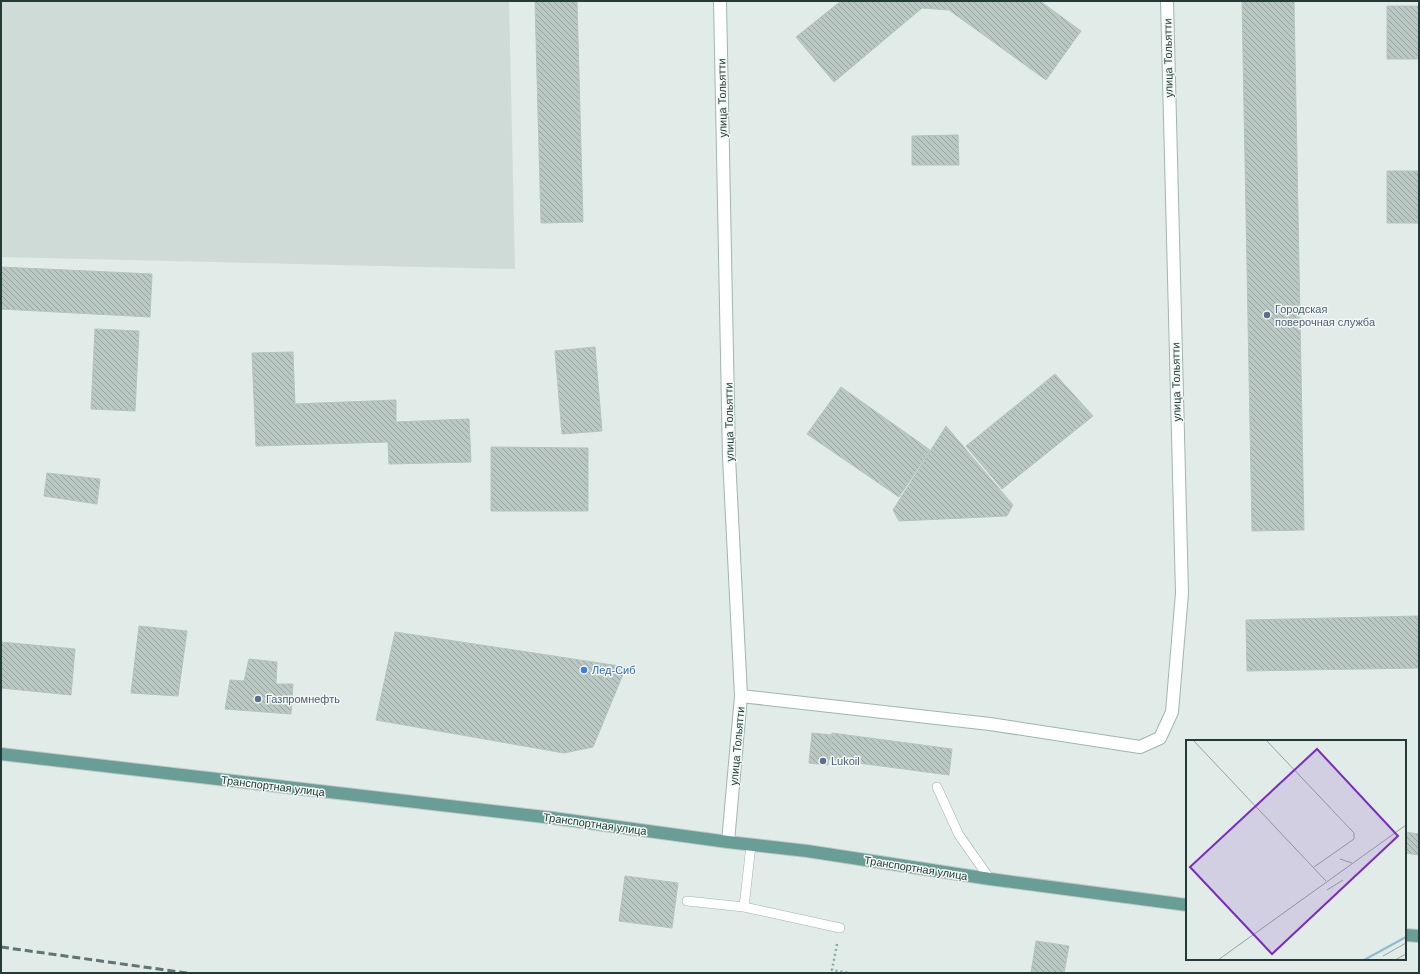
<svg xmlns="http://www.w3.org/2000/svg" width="1420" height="974" viewBox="0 0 1420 974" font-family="Helvetica,sans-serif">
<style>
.built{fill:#cfdbd7}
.building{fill:url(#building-back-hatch);stroke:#b4c4bf}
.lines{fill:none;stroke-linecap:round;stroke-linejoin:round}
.lane-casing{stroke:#a4b3af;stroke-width:10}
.secondary-casing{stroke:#a0b6b1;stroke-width:14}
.primary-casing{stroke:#c1c8c7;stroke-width:14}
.path{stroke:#83ada4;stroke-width:2.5;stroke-dasharray:2 3;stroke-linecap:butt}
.lane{stroke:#fff;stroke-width:9}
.secondary{stroke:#fff;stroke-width:12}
.primary{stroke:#689e96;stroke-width:12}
.rail{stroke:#5d7672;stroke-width:3;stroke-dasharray:8 4;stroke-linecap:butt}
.service-dot{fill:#5c6f8a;stroke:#f1f8f5;stroke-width:1.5}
.shop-dot{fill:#3f7fe0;stroke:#f1f8f5;stroke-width:1.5}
.labels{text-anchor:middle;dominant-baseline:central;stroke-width:3;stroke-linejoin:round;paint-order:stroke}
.street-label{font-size:11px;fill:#223b37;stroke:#f1f8f5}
.service-label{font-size:11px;fill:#4e5e75;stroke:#f1f8f5;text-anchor:start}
.shop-label{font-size:11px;fill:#366cbe;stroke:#f1f8f5;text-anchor:start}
.inset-river{fill:none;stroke:#8cbccd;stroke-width:2}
.inset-road{fill:none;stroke:#95a5a1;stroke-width:1}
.view{fill:#7b2cbf;fill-opacity:0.15;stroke:#7b2cbf;stroke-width:2}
.inset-edge{fill:none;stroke:#223b37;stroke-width:2}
</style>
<defs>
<pattern id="building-back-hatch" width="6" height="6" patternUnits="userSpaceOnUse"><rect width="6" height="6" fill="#bac8c4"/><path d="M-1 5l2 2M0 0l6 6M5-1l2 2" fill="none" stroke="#97a4a0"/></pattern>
</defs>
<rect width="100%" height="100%" fill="#e1ebe8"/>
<path class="built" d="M1,1H509L515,269L1,257Z"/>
<path class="building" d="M535,1H577L583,222L541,223Z
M841,1H1040L1081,31L1046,80L949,10L922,8L834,82L796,37Z
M1242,1H1294L1304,530L1252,531Z
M1387,6H1419V59H1387Z
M958,135L959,165H912V136Z
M1387,171H1419V223H1387Z
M1,267L152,274L150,317L1,309Z
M95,329L139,331L135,411L91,409Z
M595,347L602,431L562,434L555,351Z
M293,352L295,404L396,400V422L469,419L471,462L389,464L388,442L256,446L252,353Z
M1055,374L1093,416L1002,489L966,446Z
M841,387L930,450L899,497L807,434Z
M946,426L1013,505L1007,516L899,521L893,510Z
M491,447L588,448V511H491Z
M47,473L100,479L97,504L44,496Z
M1419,616V668L1247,671L1246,620Z
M139,626L187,631L178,696L131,693Z
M395,632L626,667L593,747L564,753L376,720Z
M1,642L75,649L71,695L1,688Z
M249,659L277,662L276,684H293L291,714L225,709L230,680L244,681Z
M812,733L832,735L828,765L809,763Z
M832,733L952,749L949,775L828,759Z
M1405,832L1419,834V855L1405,853Z
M625,876L678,883L672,928L619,921Z
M1036,941L1069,946L1064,973H1031Z"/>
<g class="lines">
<defs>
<path id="lane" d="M937,787L959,835L990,879
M687,901L744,907L840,928
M744,907L751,845"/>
<path id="secondary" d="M720,1L729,457L741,696L728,842
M741,696L990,724L1140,747L1160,738L1172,712L1182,593L1167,1"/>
<path id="primary" d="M1,754L553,818L728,842L807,851L990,879L1187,905
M1405,935L1419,936"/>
</defs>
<use href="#lane" class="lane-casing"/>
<use href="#secondary" class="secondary-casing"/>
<use href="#primary" class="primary-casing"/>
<path class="path" d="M837,944L832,970L849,973"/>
<use href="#lane" class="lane"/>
<use href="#secondary" class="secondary"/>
<use href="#primary" class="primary"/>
<path class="rail" d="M1,947L187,973"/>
</g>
<g class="service-dot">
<circle cx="1267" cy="315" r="4"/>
<circle cx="258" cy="699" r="4"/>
<circle cx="823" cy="761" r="4"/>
</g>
<circle class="shop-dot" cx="584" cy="670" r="4"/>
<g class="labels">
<g class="street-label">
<text transform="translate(1168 58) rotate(-91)">улица Тольятти</text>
<text transform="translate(722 98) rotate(-91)">улица Тольятти</text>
<text transform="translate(1176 382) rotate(-91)">улица Тольятти</text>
<text transform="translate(729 422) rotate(-91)">улица Тольятти</text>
<text transform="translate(737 746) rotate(-85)">улица Тольятти</text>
<text transform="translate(273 786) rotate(7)">Транспортная улица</text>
<text transform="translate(595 824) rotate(8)">Транспортная улица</text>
<text transform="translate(916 868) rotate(9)">Транспортная улица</text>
</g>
<g class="service-label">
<text x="1275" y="309">Городская<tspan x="1275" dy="13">поверочная служба</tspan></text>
<text x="266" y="699">Газпромнефть</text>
<text x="831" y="761">Lukoil</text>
</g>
<g class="shop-label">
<text x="592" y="670">Лед-Сиб</text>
</g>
</g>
<g transform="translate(1186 740)">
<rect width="220" height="220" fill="#e1ebe8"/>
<path class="inset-river" d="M178,220L220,197"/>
<path class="inset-road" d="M7,0L140,141M80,0L168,93V99L128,127M154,119L166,123M141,150L157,140M197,216L220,203M32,220L220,85M209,220L220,214"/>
<path class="view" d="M131,9L212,96L86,214L4,127Z"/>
<rect width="220" height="220" class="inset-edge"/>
</g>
<rect width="1420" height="974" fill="none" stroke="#223b37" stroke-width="4"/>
</svg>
